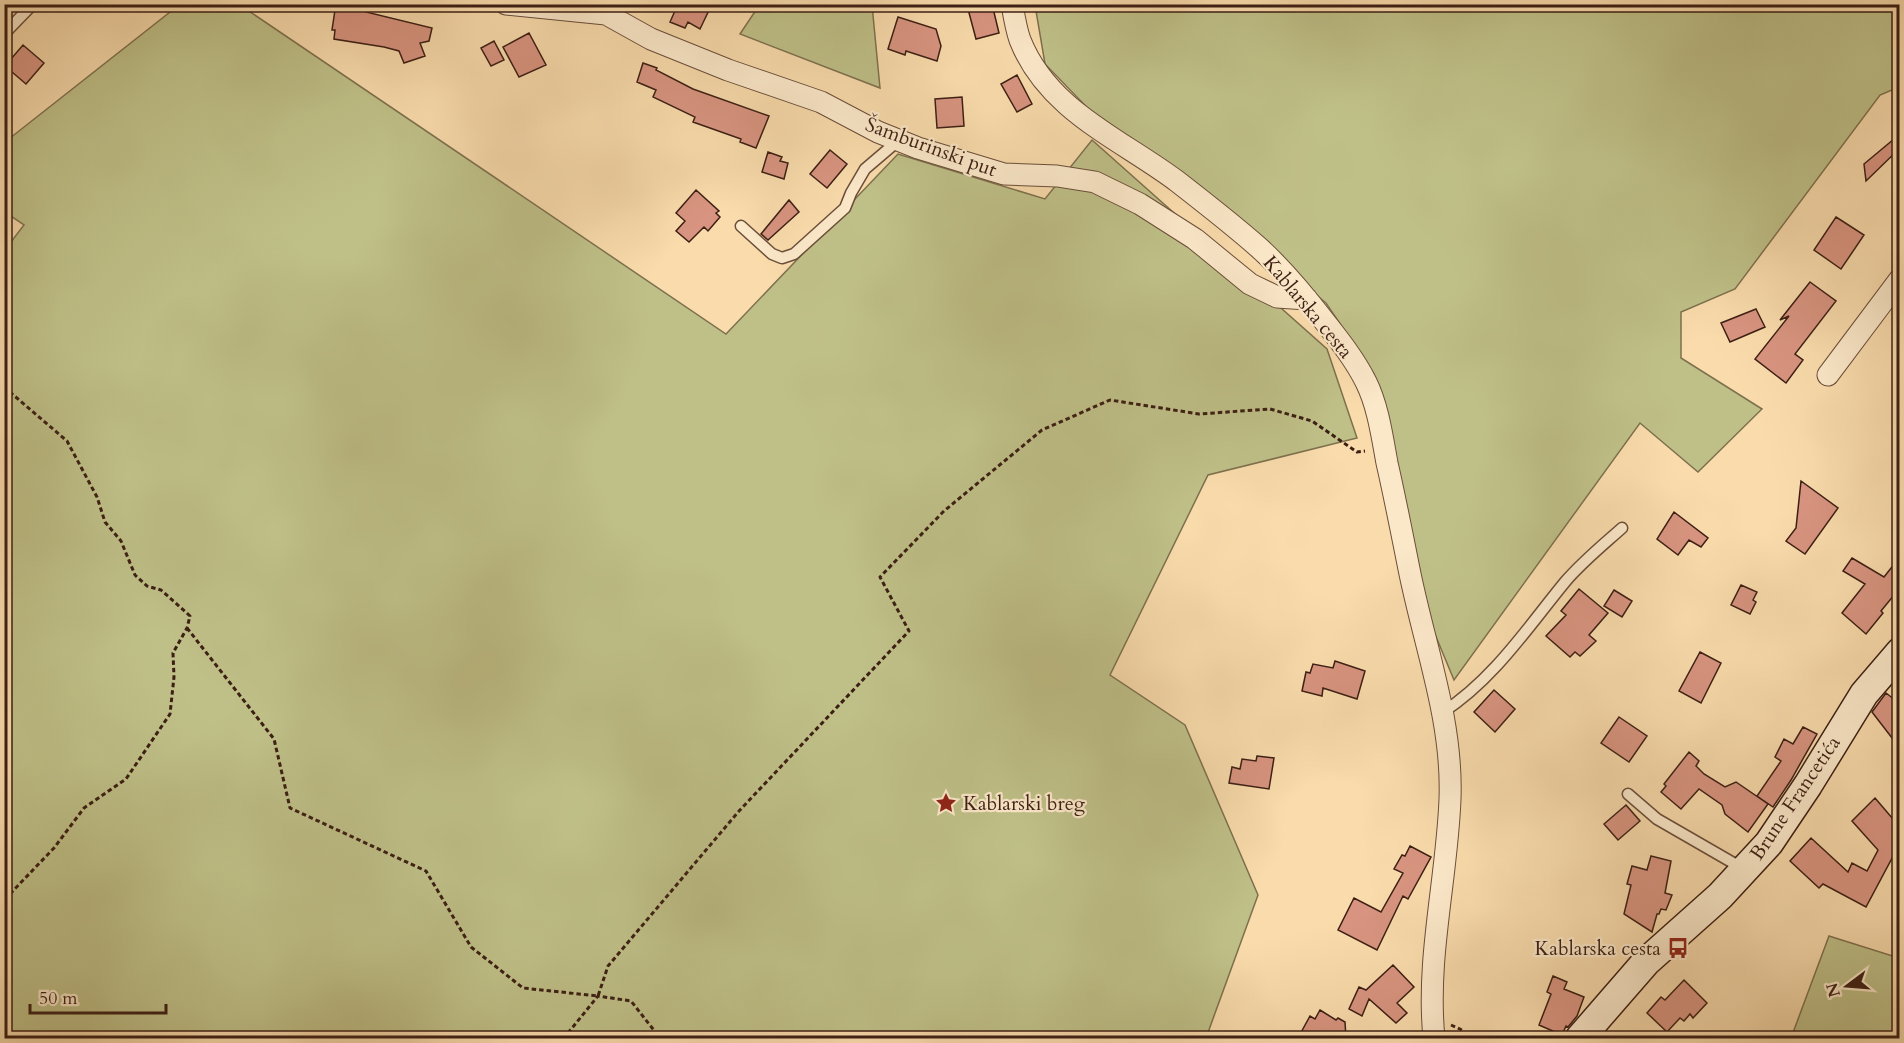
<svg xmlns="http://www.w3.org/2000/svg" width="1904" height="1043" viewBox="0 0 1904 1043" font-family="Cardo,serif">
<style>
.green{fill:#bfc088;stroke:#7e704e;stroke-width:1.5}
.building{fill:#d89480;stroke:#3c1f14;stroke-width:1.5}
.lines{fill:none;stroke-linecap:round;stroke-linejoin:round}
.lane-casing{stroke:#6b4e3a;stroke-width:13}
.street-casing{stroke:#6b4e3a;stroke-width:23}
.secondary-casing{stroke:#3c1f14;stroke-width:31}
.path{stroke:#3c1f14;stroke-width:3;stroke-dasharray:4.5 3;stroke-linecap:butt}
.lane{stroke:#fbe8c9;stroke-width:10}
.street{stroke:#fbe8c9;stroke-width:21}
.secondary{stroke:#fbe8c9;stroke-width:28}
.labels{text-anchor:middle;dominant-baseline:central;stroke-width:4.5;stroke-linejoin:round;paint-order:stroke}
.street-label{font-size:20px;fill:#3c1f14;stroke:#fbe8c9}
.poi-label{font-size:20px;fill:#3c1f14;stroke:#fbe8c9;text-anchor:start}
</style>
<rect width="100%" height="100%" fill="#f9dbac"/>
<filter id="stains"><feTurbulence type="fractalNoise" baseFrequency=".00333" numOctaves="4"/><feColorMatrix values="0 0 0 0 .2 0 0 0 0 .09 0 0 0 0 .02 0 0 0 .5 -.17"/></filter>
<radialGradient id="worn" r=".72"><stop offset=".6" stop-color="#630" stop-opacity="0"/><stop offset="1" stop-color="#630" stop-opacity=".3"/></radialGradient>
<path class="green" d="M760,4L872,5L880,88L740,34Z
M179,5H240L726,334L898,154L1045,199L1092,140L1327,349L1357,438L1208,475L1110,675L1185,725L1258,895L1206,1038H5L4,251L24,225L5,212V142Z
M1035,5H1899V87L1880,95L1735,289L1681,312V358L1762,409L1698,472L1640,423L1454,680L1422,603L1374,374L1326,303L1103,124L1045,64Z
M1829,936L1899,958V1038H1791Z"/>
<path class="building" d="M678,4H712L700,29L688,22L685,28L670,22Z
M986,4H992L999,33L976,39L968,9Z
M343,6L366,9V12L432,28L429,41L420,43L425,56L404,63L399,51L384,47L334,39L335,30H332L335,10L343,11Z
M898,17L936,29L941,46L937,61L906,51L905,55L888,49Z
M529,33L546,65L519,77L503,47Z
M494,41L504,60L491,66L481,48Z
M23,45L44,63L26,84L5,66Z
M643,63L657,68L656,70L693,89L769,116L756,148L740,142L741,139L693,122L695,117L653,97L656,90L637,82Z
M1017,75L1032,104L1017,112L1001,84Z
M962,97L964,126L937,128L935,99Z
M1894,139L1899,145V149L1866,181L1864,164Z
M830,150L847,164L827,188L810,174Z
M768,152L782,157L780,161L788,163L784,179L762,172Z
M696,190L719,211L716,213L720,217L708,231L704,227L689,242L676,231L685,221L676,213Z
M789,200L799,212L768,240L761,234Z
M1836,217L1864,235L1841,269L1814,250Z
M1810,282L1836,301L1795,354L1803,360L1786,383L1755,359L1789,316L1780,320Z
M1756,309L1765,327L1730,342L1721,323Z
M1801,481L1838,508L1805,554L1786,541L1796,528Z
M1674,512L1708,538L1701,547L1689,540L1678,555L1657,539Z
M1852,558L1884,577L1899,558V589L1881,611L1883,613L1866,634L1842,613L1865,584L1843,571Z
M1741,585L1757,592L1753,600L1756,602L1750,614L1731,605Z
M1579,589L1608,613L1589,635L1596,641L1580,656L1575,652L1570,657L1546,636L1566,615L1561,611Z
M1614,590L1632,601L1622,617L1604,606Z
M1700,652L1721,663L1701,703L1679,691Z
M1335,661L1365,671L1357,699L1323,688L1322,696L1302,691L1306,672L1310,673L1313,664L1333,668Z
M1494,690L1515,709L1495,732L1474,712Z
M1886,693L1899,703V747L1872,712Z
M1619,717L1647,736L1629,762L1601,743Z
M1803,727L1817,734L1791,780L1773,807L1757,796L1781,761L1775,757L1784,739L1793,744Z
M1689,752L1699,761L1696,766L1704,774L1725,787L1736,782L1768,804L1748,832L1725,814L1722,805L1699,789L1681,809L1661,792L1666,786L1664,784Z
M1257,756L1274,758L1269,789L1229,783L1232,767L1240,769L1242,759L1256,761Z
M1875,798L1899,826V845L1866,907L1823,884L1819,888L1790,861L1811,838L1848,872L1852,863L1867,871L1878,850L1852,821Z
M1626,805L1640,821L1618,840L1604,824Z
M1410,846L1431,857L1408,899L1403,896L1377,950L1338,930L1354,898L1381,912L1403,873L1394,869L1402,855L1405,856Z
M1651,856L1671,861L1665,893L1672,895L1666,910L1661,909L1659,914H1657L1652,932L1624,914L1631,885L1627,884L1632,866L1647,870Z
M1393,965L1414,987L1397,1003L1407,1013L1396,1023L1369,999L1362,1016L1349,1009L1359,987L1366,990Z
M1553,976L1567,982L1564,989L1584,997L1577,1016L1568,1027L1566,1026L1562,1035L1539,1025L1551,994L1547,992Z
M1684,980L1707,1003L1693,1018L1690,1014L1684,1021L1680,1018L1667,1032L1647,1013L1661,997L1665,1000Z
M1320,1010L1336,1020L1338,1018L1345,1022L1346,1038H1298L1310,1016L1315,1019Z"/>
<g class="lines">
<defs>
<path id="lane" d="M4,34L33,4
M741,226L772,254L782,258L794,254L845,208L851,193L865,169L899,140
M1443,712C1493,680 1528,627 1565,582C1582,562 1603,545 1622,528
M1628,794L1657,819L1742,868"/>
<path id="street" d="M506,4L606,14L651,39L728,70L821,102L878,132L918,148L1004,174L1057,176L1095,182L1140,204L1195,239L1250,284L1277,297L1307,299
M1012,4C1014,16 1016,29 1020,40C1048,111 1121,139 1178,182C1205,203 1232,224 1257,246C1282,268 1305,296 1325,322C1340,341 1355,360 1366,382C1378,406 1382,436 1387,463C1395,498 1402,534 1409,569C1424,645 1453,720 1450,799C1447,879 1426,958 1434,1038
M1828,375L1900,279"/>
<path id="secondary" d="M1580,1038L1646,962L1720,896L1769,843L1808,785L1864,694L1900,652"/>
</defs>
<use href="#lane" class="lane-casing"/>
<use href="#street" class="street-casing"/>
<use href="#secondary" class="secondary-casing"/>
<path class="path" d="M4,387L67,441L97,497L105,522L121,541L135,575L147,586L161,590L190,616L187,628L173,653L174,677L170,714L126,779L84,808L54,848L8,896L4,897
M187,628L274,739L290,808L426,871L471,947L523,988L598,996L608,966L739,811L909,631L880,577L944,511L1042,430L1110,400L1199,414L1270,409L1312,421L1357,452L1365,451
M1451,1025L1460,1029L1473,1038
M546,1038L568,1033L598,996L631,1001L660,1038"/>
<use href="#lane" class="lane"/>
<use href="#street" class="street"/>
<use href="#secondary" class="secondary"/>
</g>
<defs>
<symbol id="sight-bare" viewBox="-9 -9 18 18"><path d="M0-6L1.8-2.2L6-1.7L2.9 1.2L3.7 5.4L0 3.3L-3.7 5.4L-2.9 1.2L-6-1.7L-1.8-2.2Z" fill="#8f2418" stroke="#fbe8c9" stroke-width="2.5" paint-order="stroke"/></symbol>
<symbol id="bus-bare" viewBox="-9 -9 18 18"><path d="M-5-6H5V4H4V6H2V4H-2V6H-4V4H-5ZM-3.5-4V0h7V-4ZM-3.5 1.2v1.5H-2V1.2ZM2 1.2v1.5H3.5V1.2Z" fill="#8f2418" stroke="#fbe8c9" stroke-width="2.5" paint-order="stroke"/></symbol>
</defs>
<g fill-rule="evenodd">
<use href="#sight-bare" x="931" y="788" width="30" height="30"/>
<use href="#bus-bare" x="1663" y="933" width="30" height="30"/>
</g>
<g class="labels">
<g class="street-label">
<text transform="translate(931 147) rotate(20)">Šamburinski put</text>
<text transform="translate(1308 307) rotate(50)">Kablarska cesta</text>
<text transform="translate(1795 798) rotate(-56)">Brune Francetića</text>
</g>
<g class="poi-label">
<text x="963" y="803">Kablarski breg</text>
<text x="1661" y="948" text-anchor="end">Kablarska cesta</text>
</g>
</g>
<rect width="1904" height="1043" fill="none" stroke="#f9dbac" stroke-width="24"/>
<rect x="6" y="6" width="1892" height="1031" fill="none" stroke="#3c1f14" stroke-width="3"/>
<rect x="12" y="12" width="1880" height="1019" fill="none" stroke="#3c1f14" stroke-width="1.5"/>
<g transform="translate(1847 986) rotate(254)" stroke="#fbe8c9" stroke-width="4.5" paint-order="stroke">
<path d="M0-4.5L10 22L0 15L-10 22Z" fill="#3c1f14"/>
<text y="-9" font-size="16" font-weight="bold" text-anchor="middle" fill="#3c1f14">N</text>
</g>
<path d="M30 1004v9h136v-9" fill="none" stroke="#3c1f14" stroke-width="3"/>
<text x="39" y="1004" font-size="18" fill="#3c1f14" stroke="#fbe8c9" stroke-width="4.5" paint-order="stroke">50 m</text>
<rect width="100%" height="100%" filter="url(#stains)"/>
<rect width="100%" height="100%" fill="url(#worn)"/>
</svg>
